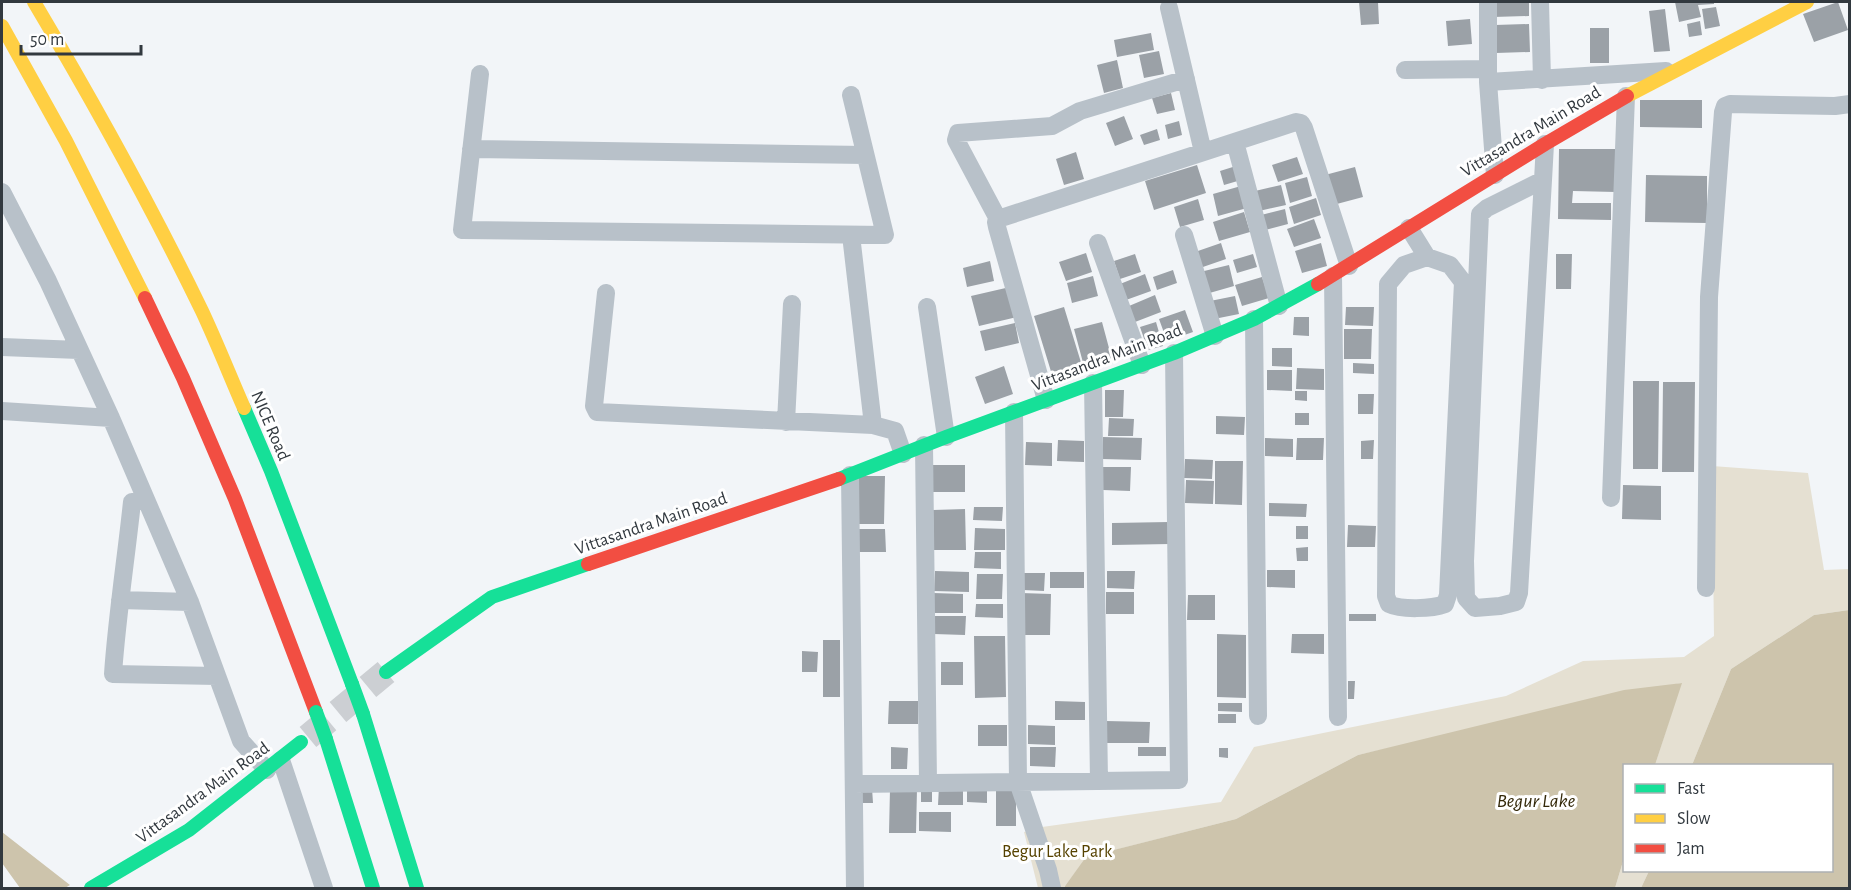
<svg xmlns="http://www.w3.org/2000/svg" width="1851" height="890" viewBox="0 0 1851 890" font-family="'Alegreya Sans',sans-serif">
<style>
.green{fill:#e5e0d2}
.water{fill:#cdc4ac}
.building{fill:#9ba1a7}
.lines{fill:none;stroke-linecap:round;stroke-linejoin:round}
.secondary-tunnel{stroke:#cccfd3;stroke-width:26;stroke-dasharray:26 13;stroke-linecap:butt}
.street{stroke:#b8c1c9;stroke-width:18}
.fast{stroke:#16e098;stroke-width:14}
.slow{stroke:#ffcf43;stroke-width:14}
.jam{stroke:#f24e42;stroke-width:14}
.fast-bridge{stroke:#16e098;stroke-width:14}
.labels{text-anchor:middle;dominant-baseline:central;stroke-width:6;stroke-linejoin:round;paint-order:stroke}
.street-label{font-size:18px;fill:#32393f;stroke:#fff}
.park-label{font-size:18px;fill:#564200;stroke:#fff}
.water-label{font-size:20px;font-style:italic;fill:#34290a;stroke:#fff}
</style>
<rect width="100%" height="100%" fill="#f2f5f8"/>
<path class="green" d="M1712,466L1808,473L1824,570L1849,569V610L1814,615L1731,669L1692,765H1655L1681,683L1358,755L1236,819L1087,857L1065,886V888H1038L1024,832L1042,827L1221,802L1254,747L1506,696L1583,661L1684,657L1714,636Z
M1624,858V870L1649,871L1641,888H1615Z"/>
<path class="water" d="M1849,610V888H1641L1649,871L1832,870V766L1692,765L1731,669L1814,615Z
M1682,683L1655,765L1624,766V858L1615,888H1065V886L1086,857L1236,819L1358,755L1624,690Z
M2,832L70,885L65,888H20L2,863Z"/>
<path class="building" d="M1359,2H1378L1379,24L1361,25Z
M1493,2H1529V16L1493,17Z
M1675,2H1714V4L1698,5L1701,17L1679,22Z
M1838,2L1848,30L1814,42L1803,14Z
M1716,7L1720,26L1705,29L1702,9Z
M1665,9L1670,51L1654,52L1649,11Z
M1470,19L1472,44L1448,46L1446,21Z
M1700,21L1702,35L1689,37L1687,24Z
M1529,24L1530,52L1496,53L1495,25Z
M1590,28H1609V63H1590Z
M1151,33L1154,50L1117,57L1114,40Z
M1159,51L1164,74L1144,78L1139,55Z
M1117,60L1123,88L1104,93L1097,65Z
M1171,93L1175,110L1157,114L1152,98Z
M1640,100H1702V128L1640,127Z
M1124,116L1133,139L1115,146L1106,123Z
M1179,121L1182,135L1168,139L1165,125Z
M1157,129L1160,140L1144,145L1140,135Z
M1559,149H1616V192L1573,191L1572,203H1611V220L1558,219Z
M1076,152L1084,179L1064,185L1056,159Z
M1297,157L1303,174L1278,182L1272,165Z
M1197,165L1206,193L1154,210L1145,181Z
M1236,166L1241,180L1224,185L1220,171Z
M1355,167L1363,197L1333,205L1325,175Z
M1646,175L1707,176V223L1645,222Z
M1307,177L1312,196L1290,203L1285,183Z
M1281,185L1286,205L1259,211L1255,191Z
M1241,186L1247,208L1218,216L1213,194Z
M1316,198L1321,215L1294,224L1289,207Z
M1198,199L1204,220L1180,227L1174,207Z
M1285,209L1288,224L1265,230L1261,215Z
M1244,212L1250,232L1219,241L1213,222Z
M1314,219L1321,238L1294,247L1287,229Z
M1221,243L1226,259L1200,268L1195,252Z
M1321,243L1327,266L1302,273L1295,251Z
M1086,253L1092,272L1066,281L1059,262Z
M1135,254L1141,272L1120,279L1114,261Z
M1253,254L1257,267L1237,273L1233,260Z
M1556,254H1572L1571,289H1556Z
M990,261L994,281L967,287L963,268Z
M1229,265L1234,286L1206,294L1200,272Z
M1173,270L1177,283L1157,290L1153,277Z
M1145,274L1151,291L1126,300L1120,284Z
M1093,276L1098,296L1072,303L1067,283Z
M1262,277L1269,298L1242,306L1235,285Z
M1010,287L1017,317L979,326L971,296Z
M1155,295L1161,312L1135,322L1129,306Z
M1235,296L1239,314L1214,319L1210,301Z
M1064,307L1083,369L1053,378L1034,316Z
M1346,307H1374L1373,326L1345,325Z
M1185,310L1193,332L1167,341L1159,319Z
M1294,317H1309V336L1293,335Z
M1102,322L1113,363L1085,370L1074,329Z
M1156,322L1163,346L1148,350L1140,327Z
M1015,323L1019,343L985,351L980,331Z
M1344,329H1372L1371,359H1344Z
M1272,348H1292V367L1272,366Z
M1353,363L1374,364V374L1353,373Z
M1004,366L1013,394L985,404L975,377Z
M1297,368L1324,369V390L1296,389Z
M1267,370H1292V391L1267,390Z
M1633,381H1659L1658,469H1633Z
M1663,382H1695L1694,472H1662Z
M1105,390H1124L1123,417H1105Z
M1295,391H1307V401L1295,400Z
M1358,394H1374L1373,414H1358Z
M1295,413H1309V425H1295Z
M1216,416L1245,417L1244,435L1216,434Z
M1109,418L1134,419L1133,436H1108Z
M1103,437L1142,438L1141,460L1102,459Z
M1265,438L1293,439V457L1265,456Z
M1297,438H1324L1323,460H1296Z
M1058,440L1084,441V462L1057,461Z
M1374,440L1373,459H1361V441Z
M1026,442L1052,443V466L1025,465Z
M1185,459L1213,460L1212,479L1184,478Z
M1215,461H1243L1242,505L1215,504Z
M932,465H965V492H932Z
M1103,467H1131L1130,491L1103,490Z
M857,476H885L884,524H857Z
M1186,480L1214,481L1213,504L1185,503Z
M1623,485L1661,486V520L1622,519Z
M1269,503L1307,504L1306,517L1269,516Z
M974,507H1003L1002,521L973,520Z
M965,509L966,550H934L933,510Z
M1169,522L1170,544L1112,545V523Z
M1348,525L1376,526L1375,547H1347Z
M1296,526H1308V539H1296Z
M975,528L1005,529V550H974Z
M856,529H885L886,552H856Z
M1308,547V561H1297L1296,548Z
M975,552H1001V569L974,568Z
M1267,570H1295V588L1267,587Z
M935,571L969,572V592L934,591Z
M1107,571H1135L1134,589L1107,588Z
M1050,572H1084V588H1050Z
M1024,573H1045L1044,591L1023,590Z
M977,574H1003L1002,599H976Z
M1106,592H1134V614H1106Z
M933,593L963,594V613H933Z
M1021,593L1051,594L1050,635H1020Z
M1188,595H1215V620H1187Z
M976,604H1003V618L975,617Z
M1349,614H1376V621H1349Z
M934,616H966L965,635L934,634Z
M1217,634L1246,635V698L1217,697Z
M1292,634H1324V654L1291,653Z
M974,636H1005L1006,697L975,698Z
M823,640H840V697H823Z
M802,651L818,652L817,672H802Z
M941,662H963V685H941Z
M1348,681H1355L1354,699H1348Z
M889,701H918V724H888Z
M1055,701L1085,702V720H1055Z
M1218,703H1242V712L1218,711Z
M1218,714H1236V723H1218Z
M1106,721L1150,722L1149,743H1106Z
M978,725H1007V746H978Z
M1028,725L1055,726V745L1028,744Z
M891,747L908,748L907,769H891Z
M1030,747H1056L1055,767L1030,766Z
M1138,747H1166V756H1138Z
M1219,748H1228V758L1219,757Z
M996,784L1016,785V826H996Z
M921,786H932V802H921Z
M939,786L963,787V805H938Z
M967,786L987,787V803L967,802Z
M861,788H872L873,803H861Z
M890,789H917L916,833H889Z
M919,812H951V832L919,831Z"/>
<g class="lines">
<path class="secondary-tunnel" d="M308,737L386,672"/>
<path class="street" d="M1488,2V82L1495,175
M1540,2L1542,80
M1169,8L1203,152
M1405,70L1488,69
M480,74L462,230L885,235L851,95
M1488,82L1666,71
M1235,142L1279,306
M471,149L865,155
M1543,180L1487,208L1480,214L1465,561L1466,598L1475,608L1500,606L1516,602L1519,593L1543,180L1545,144
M2,192L48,281L111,418L190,602L241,741L267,770
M998,219L956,140L958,133L1052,126L1080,111L1186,79
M1409,228L1427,257L1404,265L1388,284L1386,596L1389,604C1401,610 1432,609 1445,604L1448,595L1463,282L1450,265L1427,257
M851,235L873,425
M1184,235L1215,336
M1098,243L1142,365
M1333,276L1338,717
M606,293L594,406L597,412L873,425L895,431L903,454
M927,307L946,437
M1254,319L1258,716
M2,347L79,350
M1093,383L1099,781
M1046,400L997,227L996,222L998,219L1296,122L1301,123L1304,128L1349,266
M2,411L111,418
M1014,412L1018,782L1048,870L1052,888
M786,422L792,304
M924,445L928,783
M850,475L855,888
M1611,498L1626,96
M132,502C126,559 117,616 113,674L217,676
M1706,588L1709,297L1723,112L1725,106L1730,104L1835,106L1850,104
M120,600L190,602
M281,760L324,888
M854,784L1179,780L1174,353"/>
<path class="fast" d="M244,408L271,471L352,684
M839,479L946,437L1174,353L1254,319L1318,284
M386,672L492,597L588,564
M363,714L417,888
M326,739L373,888
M91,888L189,830L301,742"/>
<path class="slow" d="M34,2C94,103 151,206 202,311C217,343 230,376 244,408
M2,26L66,141L145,298
M1627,96L1807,2"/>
<path class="jam" d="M1318,284L1545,144L1627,96
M145,298L183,378L235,499L316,712
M588,564L839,479"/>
<path class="fast-bridge" d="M352,684L363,714
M316,712L326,739"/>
</g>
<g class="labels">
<g class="street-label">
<text transform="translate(1531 132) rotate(-31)">Vittasandra Main Road</text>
<text transform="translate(1107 358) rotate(-21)">Vittasandra Main Road</text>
<text transform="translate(270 426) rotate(67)">NICE Road</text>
<text transform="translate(651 524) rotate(-19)">Vittasandra Main Road</text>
<text transform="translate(203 793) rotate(-36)">Vittasandra Main Road</text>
</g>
<g class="park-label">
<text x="1057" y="852">Begur Lake Park</text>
</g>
<g class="water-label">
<text x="1536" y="801">Begur Lake</text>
</g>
</g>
<rect width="1851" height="890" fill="none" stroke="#32393f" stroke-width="6"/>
<rect x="1623" y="764" width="210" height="108" fill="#ffffff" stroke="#adb0b2" stroke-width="1.5"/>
<rect x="1635" y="784" width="30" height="9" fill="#16e098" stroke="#adb0b2" stroke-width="1.5"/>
<text x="1677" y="794" font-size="18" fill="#32393f">Fast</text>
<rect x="1635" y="814" width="30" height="9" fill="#ffcf43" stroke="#adb0b2" stroke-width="1.5"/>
<text x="1677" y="824" font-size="18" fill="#32393f">Slow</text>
<rect x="1635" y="844" width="30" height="9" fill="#f24e42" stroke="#adb0b2" stroke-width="1.5"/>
<text x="1677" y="854" font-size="18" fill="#32393f">Jam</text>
<path d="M21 45v9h120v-9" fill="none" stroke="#32393f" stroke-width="3"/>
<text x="30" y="45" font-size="18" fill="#32393f" stroke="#ffffff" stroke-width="4.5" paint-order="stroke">50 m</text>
</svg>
